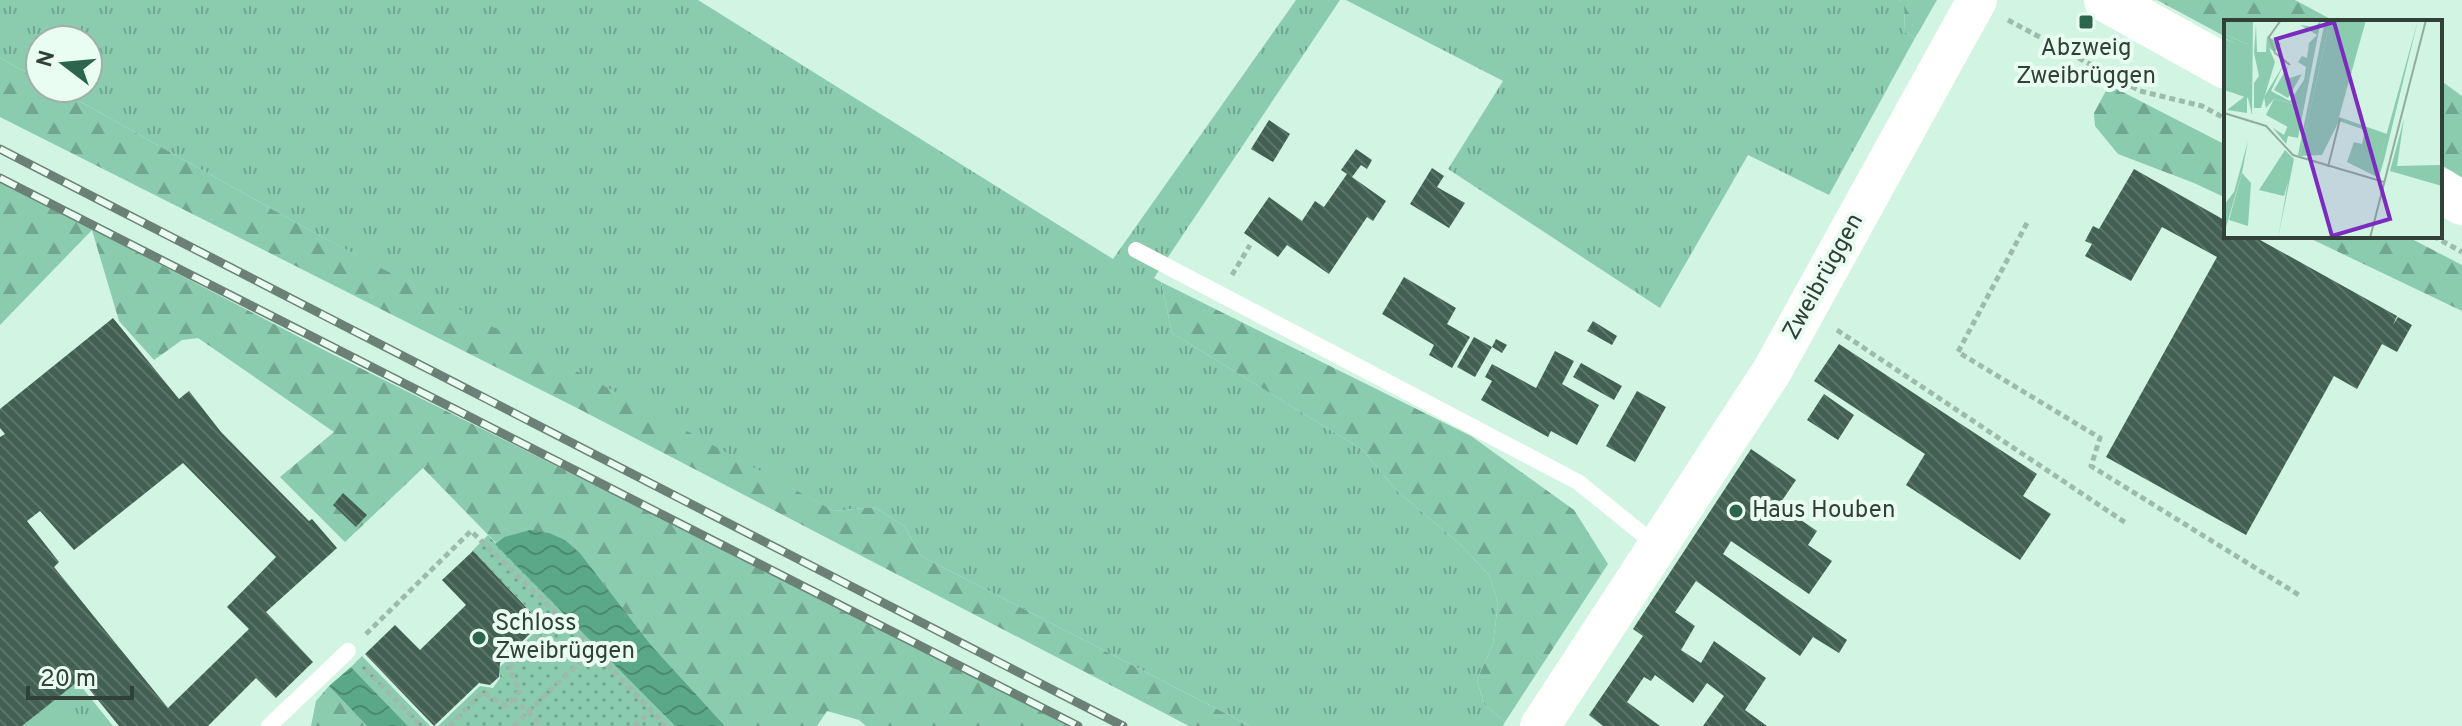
<svg xmlns="http://www.w3.org/2000/svg" width="2462" height="726" viewBox="0 0 2462 726" font-family="Overpass,sans-serif">
<style>
.grass{fill:url(#grass-tufts)}
.forest{fill:url(#forest-firs)}
.park{fill:url(#park-dots)}
.water{fill:url(#water-waves)}
.building{fill:url(#building-back-hatch);fill-rule:evenodd}
.lines{fill:none;stroke-linecap:round;stroke-linejoin:round}
.path{stroke:#9ebaad;stroke-width:5;stroke-dasharray:6 4;stroke-linecap:butt}
.service{stroke:#fff;stroke-width:16}
.tertiary{stroke:#fff;stroke-width:40}
.secondary{stroke:#fff;stroke-width:44}
.rail-casing{stroke:#6b8076;stroke-width:9}
.rail{stroke:#e9fdf3;stroke-width:6;stroke-dasharray:18;stroke-linecap:butt}
.poi-dot{fill:#2b654e;stroke:#e9fdf3;stroke-width:3}
.labels{text-anchor:middle;dominant-baseline:central;stroke-width:8;stroke-linejoin:round;paint-order:stroke}
.poi-label{font-size:24px;fill:#32403a;stroke:#e9fdf3;text-anchor:start}
.street-label{font-size:24px;fill:#32403a;stroke:#e9fdf3}
.inset-road{fill:none;stroke:#91ac9f;stroke-width:2}
.view{fill:#7b2cbf;fill-opacity:0.15;stroke:#7b2cbf;stroke-width:4}
.inset-edge{fill:none;stroke:#32403a;stroke-width:4}
</style>
<defs>
<pattern id="grass-tufts" width="24" height="20" patternUnits="userSpaceOnUse" patternTransform="scale(2)"><rect width="24" height="20" fill="#8bccaf"/><path d="M3 7l-1-3M5 7V3M7 7l1-3M15 17l-1-3M17 17v-4M19 17l1-3" fill="none" stroke="#72a78f"/></pattern>
<pattern id="forest-firs" width="22" height="20" patternUnits="userSpaceOnUse" patternTransform="scale(2)"><rect width="22" height="20" fill="#8bccaf"/><path d="M5 1l3.5 6h-7zM16 11l3.5 6h-7z" fill="#72a78f"/></pattern>
<pattern id="park-dots" width="8" height="8" patternUnits="userSpaceOnUse" patternTransform="scale(2)"><rect width="8" height="8" fill="#8bccaf"/><path d="M2 2h.1M6 6h.1" fill="none" stroke="#72a78f" stroke-width="1.8" stroke-linecap="round"/></pattern>
<pattern id="water-waves" width="16" height="10" patternUnits="userSpaceOnUse" patternTransform="scale(2)"><rect width="16" height="10" fill="#5ba888"/><path d="M0 5q4-4 8 0t8 0" fill="none" stroke="#4c8a70"/></pattern>
<pattern id="building-back-hatch" width="6" height="6" patternUnits="userSpaceOnUse" patternTransform="scale(2)"><rect width="6" height="6" fill="#426053"/><path d="M-1 5l2 2M0 0l6 6M5-1l2 2" fill="none" stroke="#5c746a"/></pattern>
</defs>
<rect width="100%" height="100%" fill="#d1f4e3"/>
<path class="grass" d="M0,0H698L1113,259L1296,0H1340L1154,278L1161,282L1172,333L1363,450L1396,490L1461,545L1489,575L1498,603L1493,644L1477,680L1484,704L1505,722L1503,726H1250L921,556L904,526L874,507L834,511L311,231L56,88H88V40H40V80L0,58Z
M1346,0H1899L1904,5L1905,32L1915,38L1829,195L1748,155L1660,308L1448,169L1503,81Z
M77,681L113,726H22Z"/>
<path class="forest" d="M1899,0H1937L1915,38L1905,32L1904,5Z
M2157,0H2295L2336,22H2226V37Z
M0,58L40,80V88H56L311,231L597,382L834,511L874,507L904,526L921,556L1250,726H1189L579,409L0,117Z
M2440,80L2462,96V178L2440,164Z
M2109,85L2226,145V198L2194,183L2118,154L2095,126L2094,113Z
M0,178L92,229L326,351L1078,726H866L859,720L827,711L817,726H725L651,645L580,553L504,537L496,543L423,468L345,542L280,477L334,432L198,338L182,340L154,360L119,321L92,230L0,325Z
M2305,236H2406L2462,265V311Z
M1161,282L1471,436L1574,510L1608,564L1505,722L1484,704L1477,680L1493,644L1498,603L1489,575L1461,545L1396,490L1363,450L1172,333Z
M329,686L367,726H311L316,701Z"/>
<path class="park" d="M488,535L496,544L675,726H438L480,686L493,688L500,678L499,668L543,624L472,551Z
M362,656L430,726H408L351,667Z"/>
<path class="water" d="M530,530L549,533L565,540L580,553L651,645L725,726H675L495,544L504,537Z
M351,667L408,726H367L329,686Z"/>
<path class="building" d="M1269,120L1290,134L1273,162L1251,149Z
M1356,149L1372,160L1367,169L1361,165L1352,177L1386,201L1373,221L1367,217L1329,274L1287,245L1278,257L1244,233L1269,197L1302,221L1315,201L1324,207L1347,174L1341,170Z
M1432,168L1444,176L1437,187L1465,203L1449,228L1410,204Z
M2134,169L2226,221V236H2253L2397,316L2393,325L2398,317L2412,325L2397,352L2382,344L2357,389L2334,376L2246,535L2106,457L2217,257L2162,227L2131,281L2085,256L2092,244L2085,241L2093,226L2099,229Z
M1404,277L1456,308L1447,324L1470,337L1452,368L1429,355L1434,345L1382,314Z
M113,318L179,399L189,391L221,432L309,521L312,519L337,548L266,612L313,662L276,698L256,678L208,726H119L81,679L22,726H0V437L5,434L0,428V409ZM183,463L276,557L227,607L249,629L168,708L54,567L59,562L27,521L40,511L74,550Z
M1593,321L1617,336L1612,345L1587,331Z
M1474,337L1492,347L1496,339L1507,345L1502,353L1492,347L1475,377L1457,367Z
M1839,344L2037,474L2023,496L2051,514L2020,560L1906,485L1925,454L1814,381Z
M1555,351L1574,361L1562,384L1599,405L1577,445L1551,431L1548,437L1481,400L1492,381L1485,377L1492,364L1536,388Z
M1581,363L1622,386L1614,400L1573,377Z
M1637,391L1666,407L1635,462L1606,446Z
M1824,394L1854,415L1838,440L1807,420Z
M1751,449L1796,480L1779,505L1817,531L1808,545L1832,561L1809,594L1731,541L1723,554L1847,640L1839,653L1813,637L1800,656L1696,581L1675,612L1695,626L1681,650L1701,663L1714,641L1766,678L1745,710L1767,726H1703L1724,696L1707,683L1693,703L1655,675L1651,681L1644,677L1627,702L1660,726H1603L1589,715L1643,636L1633,629Z
M343,493L367,515L356,527L333,505Z
M473,551L541,623L500,663L499,677L490,685L479,683L434,726L365,654L395,625L420,650L466,605L442,580Z"/>
<g class="lines">
<path class="path" d="M2008,20L2140,91L2202,106L2226,119
M2027,223L1958,352L2100,438L2091,466L2299,595
M2433,236L2462,252
M1232,275L1250,245
M1837,330L2126,523
M366,634L471,531L560,617
M366,669L421,726
M513,698L542,726
M449,726L483,692L506,706L520,691L509,669L560,617L593,650
M513,726L593,650L666,726
M634,726L651,711"/>
<path class="service" d="M1136,250L1578,482L1656,545
M269,726L348,651"/>
<path class="tertiary" d="M1540,726L1772,371L1977,0"/>
<path class="secondary" d="M2106,0L2226,67
M2440,190L2462,203"/>
<defs>
<path id="rail" d="M0,149L1123,726
M0,178L1078,726"/>
</defs>
<use href="#rail" class="rail-casing"/>
<use href="#rail" class="rail"/>
</g>
<g class="poi-dot">
<rect x="2078" y="14" width="16" height="16" rx="4"/>
<circle cx="1736" cy="511" r="8"/>
<circle cx="479" cy="638" r="8"/>
</g>
<g class="labels">
<g class="poi-label">
<text x="2086" y="49" text-anchor="middle">Abzweig<tspan x="2086" dy="28">Zweibrüggen</tspan></text>
<text x="1752" y="511">Haus Houben</text>
<text x="495" y="624">Schloss<tspan x="495" dy="28">Zweibrüggen</tspan></text>
</g>
<g class="street-label">
<text transform="translate(1824 277) rotate(-61)">Zweibrüggen</text>
</g>
</g>
<g transform="translate(2224 20)">
<rect width="218" height="218" fill="#d1f4e3"/>
<path d="M0,0H29L28,95L24,78L0,70L1,19L21,27L23,77V24L0,14ZM106,0H142L115,97L163,114L151,156L123,142L130,122L138,124L141,110L115,101L98,135L76,136ZM32,4L33,32H42L43,16L57,24L51,32L45,28L51,42L37,88H30V63L35,56L30,33ZM50,79L72,85L64,107L42,95ZM24,121L18,153L0,214V185L10,172ZM61,130L70,139L54,218L64,162L60,176L35,170Z" fill="#8bccaf"/>
<path d="M97,0L74,118L64,116L62,124L49,108L60,115L72,85L50,79L42,88L40,77L60,44L47,71L66,81L80,60L82,47L74,42L78,36L83,38L85,23L93,15L76,5L91,7ZM101,0H106L76,136L74,135ZM194,0L160,140L155,157L151,156ZM0,14L23,24V93L3,90L20,77L21,28L2,19L0,24ZM180,99L173,146L216,145L218,166L166,151ZM18,153L27,163L24,206L5,200Z" fill="#8bccaf"/>
<path d="M64,46L62,54L66,58L78,54L64,78L50,70Z" fill="#8bccaf"/>
<path class="inset-road" d="M57,0L45,17L51,33L66,45M0,93L42,106L69,135L160,162M104,147L116,99M146,218L202,0"/>
<path class="view" d="M110,2L166,199L108,216L52,19Z"/>
<rect width="218" height="218" class="inset-edge"/>
</g>
<g transform="translate(64 64) rotate(286)"><circle r="38" fill="#e9fdf3" stroke="#a0b1a9" stroke-width="2"/>
<path d="M0-6L14 30L0 20L-14 30Z" fill="#2b654e"/>
<text y="-12" font-size="22" font-weight="bold" text-anchor="middle" fill="#32403a">N</text>
</g>
<path d="M28 686v12h104v-12" fill="none" stroke="#32403a" stroke-width="4"/>
<text x="40" y="686" font-size="24" fill="#32403a" stroke="#e9fdf3" stroke-width="6" paint-order="stroke">20 m</text>
</svg>
